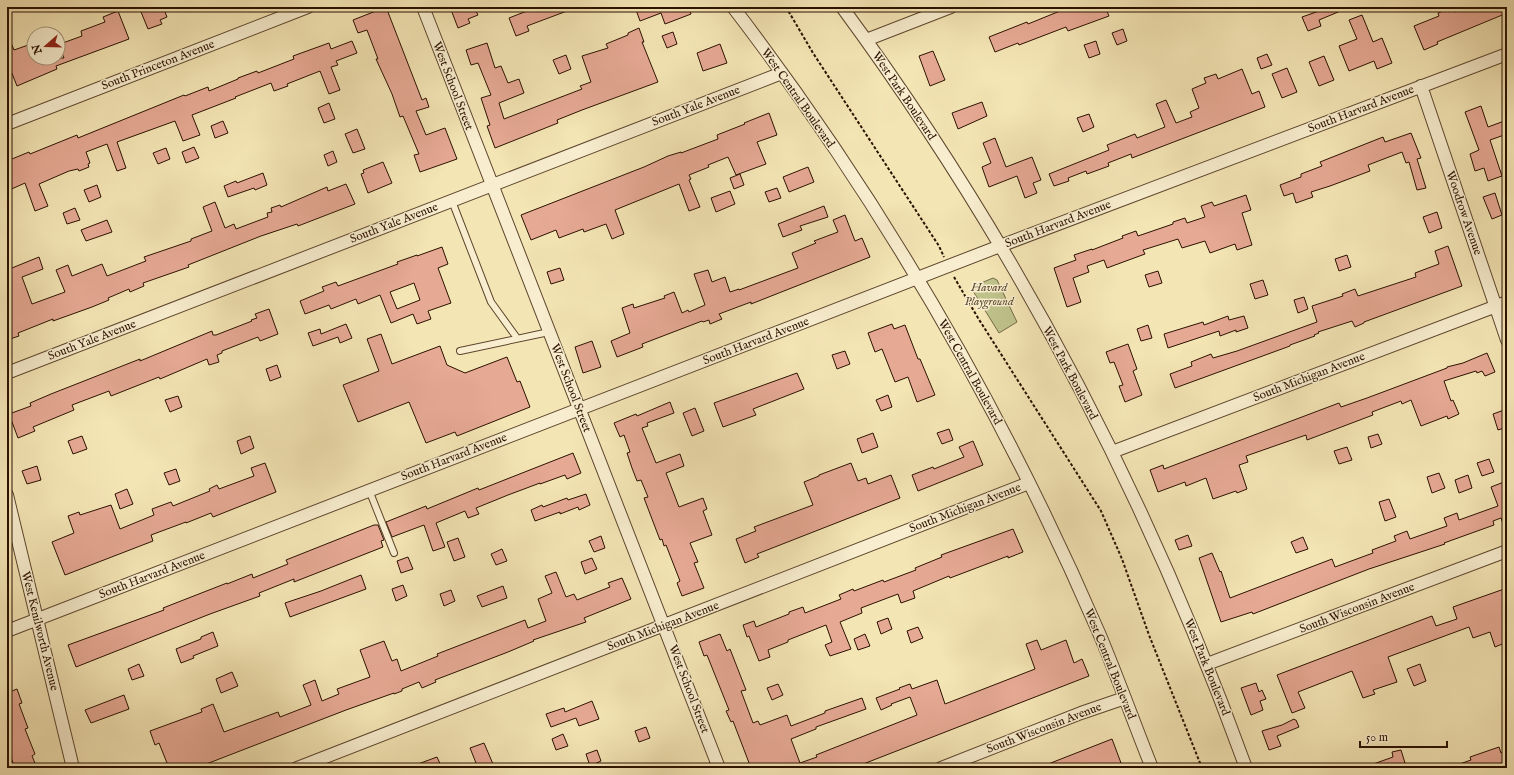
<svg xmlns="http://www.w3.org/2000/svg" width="1514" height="775" viewBox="0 0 1514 775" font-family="'IM FELL English',serif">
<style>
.park{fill:#bfc38b;stroke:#756a46}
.building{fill:#e6a994;stroke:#2b1100;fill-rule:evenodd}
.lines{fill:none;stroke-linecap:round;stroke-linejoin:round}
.service-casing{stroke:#5d462d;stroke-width:8}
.minor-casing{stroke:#5d462d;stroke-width:14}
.path{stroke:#2b1100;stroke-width:2;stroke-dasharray:3 2;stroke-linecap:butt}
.service{stroke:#f8eecf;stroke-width:6}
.minor{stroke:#f8eecf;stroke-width:12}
.labels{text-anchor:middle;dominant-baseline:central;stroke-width:3;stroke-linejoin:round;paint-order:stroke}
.street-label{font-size:12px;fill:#2b1100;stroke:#f8eecf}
.park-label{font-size:12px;font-style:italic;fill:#5f4f31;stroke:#f8eecf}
</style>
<rect width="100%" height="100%" fill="#f4e5b5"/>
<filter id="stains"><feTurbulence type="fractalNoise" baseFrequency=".005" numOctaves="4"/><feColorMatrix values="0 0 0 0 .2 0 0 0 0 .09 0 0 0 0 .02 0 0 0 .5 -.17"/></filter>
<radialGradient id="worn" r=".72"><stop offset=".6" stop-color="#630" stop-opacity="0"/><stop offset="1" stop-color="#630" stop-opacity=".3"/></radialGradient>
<path class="park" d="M993,278L997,280L1017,322L999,333L973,291L974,286Z"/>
<path class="building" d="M139,7H163L167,17L160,20L162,24L148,29Z
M386,7L422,100L426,98L429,107L416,111L426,135L445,128L457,159L420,172L414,155L419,154L403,116L400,117L392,94L376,59H378L367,30L358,33L353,20Z
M450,7H474L478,15L468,19L470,23L458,28Z
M537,7H575V8L527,26L529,31L516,36L509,18Z
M635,7H689L691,14L665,24L661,13L640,21Z
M1059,7H1105L1109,16L1068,31L1066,27L1019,45L1018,43L995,52L989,37L1027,22L1028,24L1060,11Z
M1317,7H1350L1319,20L1321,26L1308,31L1302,17L1319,11Z
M1453,7L1455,12L1467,7H1507V13L1437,42L1438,44L1424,50L1414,26L1439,16L1438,13Z
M118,11L129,39L56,66L57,69L17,86L7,61V33L14,50L34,43V58H64L60,49L61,48L60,44L82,36L81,31L105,22L103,17Z
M1362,15L1373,42L1382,38L1392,63L1377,69L1374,61L1349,71L1339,46L1357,39L1349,20Z
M639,28L644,42H642L658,82L582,110L557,120L558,123L495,148L487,126L490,125L481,98L491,95L478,63L471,65L466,50L487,43L495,68L501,66L508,83L519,79L524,93L499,103L504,119L582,89L580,86L591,82L582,56L608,48L606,44L628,35V33Z
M1123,29L1127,41L1117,45L1112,33Z
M673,32L677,44L667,48L662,36Z
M352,41L357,53L336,61L338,65L331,67L340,90L329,94L320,71L287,84L288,86L274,91L271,83L235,97L236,98L192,115L200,135L183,141L175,121L117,142L126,168L117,171L107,144L86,152L90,163L88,164L89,167L79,171L78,169L69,171L39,184L48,206L35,211L25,183L7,191V161L29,152L30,154L77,135L78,138L184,95L185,96L208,87L209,91L238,79V78L257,71L258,73L294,59L293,56L329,43L331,49Z
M1096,41L1100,54L1089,58L1084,45Z
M720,44L727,63L703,71L697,53Z
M933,51L945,80L930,86L919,56Z
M1267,54L1272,65L1261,69L1257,58Z
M566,55L571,69L559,74L553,60Z
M1324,56L1334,80L1319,86L1309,62Z
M1287,68L1297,92L1282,98L1272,74Z
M1242,69L1252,94L1259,91L1265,107L1132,158L1131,154L1108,163L1109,166L1087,174L1086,171L1068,178L1069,181L1054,186L1049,174L1109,150L1107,145L1135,134L1137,138L1165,127L1156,104L1166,100L1176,123L1192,117L1190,112L1199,108L1192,89L1206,83L1204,78L1216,74L1218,79Z
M982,102L987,116L958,129L952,113Z
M329,103L335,119L324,123L318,108Z
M1481,106L1488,127L1507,120V134L1490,140L1502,176L1488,181L1484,168L1475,171L1470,154L1479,150L1465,112Z
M769,113L777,135L757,142L766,164L736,175L728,157L708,165L709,167L689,175L691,179L689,180L700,207L689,211L679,184L615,210L624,234L612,239L606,224L584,232L583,229L559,238L556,230L531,240L521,215L644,167L668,156L681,152V153L718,139L717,135L745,124L744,123Z
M1089,114L1094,127L1083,132L1077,118Z
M223,121L228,133L215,138L211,126Z
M357,129L365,149L353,153L345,134Z
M1411,133L1421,158L1417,159L1426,188L1417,190L1409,162L1406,163L1402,152L1368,165L1370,171L1330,186L1311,192L1313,197L1296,203L1293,193L1284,196L1280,185L1301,177V174L1322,166L1320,162L1383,137L1385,142Z
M995,138L1006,167L1032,157L1041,180L1033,183L1037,193L1025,198L1017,176L989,187L982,167L991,163L983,143Z
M194,147L199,158L186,163L182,152Z
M166,148L170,159L158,164L153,153Z
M333,151L337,162L328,166L324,155Z
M383,162L392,183L368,193L361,174L364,173L363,170Z
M808,167L814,182L789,192L783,177Z
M263,173L267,185L255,190L254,188L228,197L224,186L236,181L237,183Z
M740,174L744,185L734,189L730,178Z
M346,184L355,204L298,226L297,224L261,236L188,265L189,267L143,283L144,286L130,292L129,289L108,298L109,300L92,307L53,321V319L18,333L19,336L7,340V270L39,257L43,269L22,277L32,304L65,292L56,270L68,265L72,276L102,264L107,276L146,261L144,257L191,241V239L212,231L203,207L215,202L225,228L234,224L236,229L268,217L267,213L272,212L271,208L280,205L281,207L327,187L328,191Z
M97,185L101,197L89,202L84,190Z
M777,188L781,198L769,202L765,192Z
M730,191L735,204L716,212L711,198Z
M1495,193L1502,215L1492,219L1483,197Z
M1246,195L1251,210L1242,213L1252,245L1237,250L1235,244L1210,253L1205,241L1182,248L1178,239L1143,250L1145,254L1107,268L1104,260L1087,266L1089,272L1073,278L1081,302L1067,307L1054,268L1076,260L1074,255L1092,249V250L1123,238L1122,236L1136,231L1138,236L1173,224V222L1185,218L1187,223L1205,217L1201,206L1212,202L1214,206Z
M824,206L828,217L800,226L802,230L783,237L778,224Z
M75,208L80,220L67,224L63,213Z
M1437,212L1442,228L1429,233L1423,217Z
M845,215L855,241L862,238L870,257L751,304V302L719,314L722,319L710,324L709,320L703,322L702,321L642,344L643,347L617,357L611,341L630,333L622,308L633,304L634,308L665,298L664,296L674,292L682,313L688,310L689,312L705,305L694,274L708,270L712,282L725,277L730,292L739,289V290L798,268L792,253L816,243L814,241L838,232L833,220Z
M107,220L112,232L86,241L81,230Z
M1448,246L1462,286L1364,322V323L1355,327L1352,321L1318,332L1319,333L1314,335L1315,336L1290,345V346L1175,388L1170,374L1192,366L1191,362L1211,354L1213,358L1237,351L1317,322L1312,306L1343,296L1342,294L1355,289L1358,296L1416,277L1415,273L1439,264L1435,251Z
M442,247L448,264L438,268L451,303L428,311L431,319L417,324L413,314L391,323L380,295L358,304L356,299L331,309L329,305L305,314L300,301L324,291L322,287L336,282L338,286L398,264L397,262L417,255V256ZM414,283L420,300L397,309L390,292Z
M1347,255L1351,267L1339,271L1335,259Z
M560,268L564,280L551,284L547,272Z
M1158,271L1162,283L1149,287L1145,275Z
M1263,280L1268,295L1255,299L1250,284Z
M1304,297L1308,309L1298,313L1294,300Z
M269,309L278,334L260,341L258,337L222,351V353L217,355L219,362L209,365L207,359L160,379L159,377L111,396L109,391L72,405L74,410L33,427L35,431L18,438L9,414L31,406L30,403L51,394L140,359V361L212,331L213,335H216L252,321L251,320L257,318L255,314Z
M1228,316L1229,320L1244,316L1248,328L1236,332V330L1220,336L1219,331L1168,348L1164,334L1203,322L1204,325Z
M346,324L352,338L340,343L338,337L313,346L308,333L320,329L321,334Z
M892,324L894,329L905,325L918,359H920L935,395L917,402L908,377L895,382L882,349L875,352L868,333Z
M1148,325L1152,338L1141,341L1137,329Z
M381,334L392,364L440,346L447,365L465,373L507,357L517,382L520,381L530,407L457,436L455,432L426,443L409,402L358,422L343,385L379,371L367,339Z
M592,341L601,367L583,373L575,347Z
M1128,344L1137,369L1133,371L1142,395L1125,402L1119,386L1123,385L1114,362L1110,363L1106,352Z
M845,351L850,364L837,369L832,355Z
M1487,353L1495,372L1485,376L1482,371L1477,373L1476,371L1444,381L1451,401L1453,400L1459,414L1448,419L1447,416L1421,426L1411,400L1402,404L1401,401L1372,412L1373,415L1307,440L1306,435L1246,456L1248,462L1239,465L1247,489L1237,493L1236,491L1213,499L1206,478L1186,486L1185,482L1158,492L1150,470L1163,465L1164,469L1339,403L1341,407L1367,398L1447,368V367L1463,363Z
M277,365L281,377L270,381L266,369Z
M797,373L804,389L753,409L756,415L723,427L714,403Z
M888,395L892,407L881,411L876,400Z
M178,396L182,407L170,412L165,400Z
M670,402L674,413L647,423L648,426L642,428L656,463L680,454L684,466L666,473L679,507L703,498L707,509L703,511L712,535L690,543L698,562L694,563L704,588L682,596L677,583L680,581L666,545L664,546L662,539L660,540L644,498L648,497L641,480L637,481L632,468L627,453L630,452L624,435L620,437L614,423L636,414L637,416Z
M695,408L704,431L692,436L683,413Z
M1507,409V427L1498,430L1493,414Z
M949,429L953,440L942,444L937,433Z
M873,433L878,447L862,453L857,439Z
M1378,434L1382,444L1371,448L1368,437Z
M82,436L87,449L73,454L68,441Z
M250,436L254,448L241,454L237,441Z
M973,441L983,465L918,491L912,475L933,467L934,469L964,457L959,447Z
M1347,447L1352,460L1339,464L1334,451Z
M573,453L581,473L567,479L565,475L540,484V483L508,495L476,508L479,514L468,518L465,511L436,523L445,547L433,551L424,525L392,537L386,522L426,506L427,509L478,488L479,490Z
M1489,459L1494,472L1482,476L1477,463Z
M265,463L276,492L213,517L211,513L186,523V522L151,535L153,541L65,575L52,542L74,533L68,516L79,512L80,515L111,505L120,529L154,515L152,509L171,502L173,506L210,491L209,489L217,485L219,489L254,476L251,468Z
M851,463L858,481L866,478L868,484L891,475L900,498L757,554L759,557L745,563L736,539L756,531L754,527L813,505L804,482L819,476V475Z
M37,466L41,480L27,484L22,471Z
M176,469L180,481L169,485L164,473Z
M1439,473L1445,488L1432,493L1427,477Z
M1468,475L1472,488L1459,493L1455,480Z
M1504,482L1507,491V529L1505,530L1501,518L1493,521L1494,525L1444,543L1445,544L1369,569L1253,614L1252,612L1221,622L1199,558L1212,553L1220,572L1221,571L1230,598L1332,559L1335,567L1373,553L1372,550L1396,541L1394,536L1407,531L1410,539L1447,526L1444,518L1457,513L1459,520L1498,506L1491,487Z
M127,489L133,504L120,509L115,494Z
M586,494L590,505L579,510L578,507L560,514V512L535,521L531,510L542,505L543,507L567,498L568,500Z
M1389,499L1396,517L1385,521L1379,502Z
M374,525H378L384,540L381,541L383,547L294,582V579L259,593L260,596L210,614L76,667L68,645L164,610L163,608L227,583V584L252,574L253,578L288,564L286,560Z
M1013,529L1023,552L1008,558V556L950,578L949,576L913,591L915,598L901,603L898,594L861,608L862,613L840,622L851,649L830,656L825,645L832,642L826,625L788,640V642L768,650L770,657L759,661L749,636L747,637L743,625L754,621L756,627L789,614V612L803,607L805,613L841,599L839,595L853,589L854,591L883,580L884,582L916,570L915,568L942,557L941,555Z
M1188,535L1192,546L1179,550L1175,540Z
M601,536L605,548L594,552L589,541Z
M1303,537L1308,549L1296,553L1291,542Z
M458,538L465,557L454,561L447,542Z
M502,549L507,561L496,565L491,554Z
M408,557L413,569L401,573L397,561Z
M592,558L597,569L585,574L581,562Z
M556,572L566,597L574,594L577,600L610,587L608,583L622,578L631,599L584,618L586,622L533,640L534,641L508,652L435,680L436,682L422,688L419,682L402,689V691L394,694V693L346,710L196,768H169L159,743L155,745L150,731L202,712L201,709L213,704L224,732L278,712L280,717L311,705L303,685L315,680L322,701L339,694L337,689L370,677L360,650L384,641L392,661L397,659L401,671L438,656L437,654L525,620L528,628L546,621L538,599L552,593L545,576Z
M361,575L366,589L290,617L285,603L321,591Z
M403,585L407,596L396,601L392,589Z
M503,586L507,598L482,607L477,596Z
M1507,588V642L1495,647L1490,632L1473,638L1469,627L1388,657L1397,682L1373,690L1375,694L1363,698L1352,671L1298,692L1305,708L1292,713L1277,675L1432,616L1436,626L1457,619L1453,607Z
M451,590L455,601L444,606L440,594Z
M888,618L892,629L881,634L877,622Z
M918,627L923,638L911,643L907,631Z
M213,632L218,646L193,656L194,658L181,663L176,649L201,639V637Z
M720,634L727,651L730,649L746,690L741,691L753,723L758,721L760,725L787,715L791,726L825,713V711L862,698L866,709L816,727V729L791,739L800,763L817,757L816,755L917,715L910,697L891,704L892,705L881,710L876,698L900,689L899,688L910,684L912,689L937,680L945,704L1035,669L1026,644L1037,640L1041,650L1066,640L1074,663L1082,659L1089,676L853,768H751L733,721L731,722L726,711L729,710L707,655L704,656L699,642Z
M865,634L870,646L858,650L854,639Z
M139,664L144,676L132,680L128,669Z
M1420,664L1426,681L1414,686L1407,669Z
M232,672L238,686L221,693L216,679Z
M1256,683L1259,692L1262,690L1266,699L1260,701L1263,710L1251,715L1241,688Z
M778,684L783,695L772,700L767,688Z
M17,689L22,703L19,704L28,728L25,729L35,754L32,756L37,768H15L7,747V693Z
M124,695L129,709L91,723L85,710Z
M592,701L599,719L579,726L576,718L551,727L546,714L564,708L565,712Z
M1294,719L1295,720H1296L1299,727L1277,736L1281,746L1269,750L1262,731L1282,725Z
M646,727L650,738L639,742L635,731Z
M563,734L568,746L556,750L552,739Z
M1112,739L1121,763L1107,768H1038Z
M484,743L493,764L484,768H478L470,748Z
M1499,747L1501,753L1507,751V761L1488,768H1452L1451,767L1471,760L1470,757Z
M597,750L601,761L590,766L586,754Z
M1401,750L1405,763L1391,768H1366L1365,767L1393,757L1392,752Z
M437,757L442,768H410V767Z"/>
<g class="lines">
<defs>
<path id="service" d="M452,201L491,302L517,338
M460,351L549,332
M369,490L394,553"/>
<path id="minor" d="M423,7L719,768
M733,7C880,199 1003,411 1099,633C1118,678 1134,723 1152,768
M842,7C1013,239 1148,497 1246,768
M866,40L951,7
M1421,86L1507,340
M7,124L308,7
M7,373L782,73
M1112,452L1507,302
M7,495L73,768
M7,631L1000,246L1507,54
M1207,664L1507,551
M297,768L1029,483
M941,768L1081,713L1125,698"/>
</defs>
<use href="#service" class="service-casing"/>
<use href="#minor" class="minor-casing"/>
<path class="path" d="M786,7L813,53L939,246L944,257
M954,277L978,318L1101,511L1122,559L1149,635L1202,768"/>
<use href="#service" class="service"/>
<use href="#minor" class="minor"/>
</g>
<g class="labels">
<g class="street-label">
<text transform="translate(158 65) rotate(-21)">South Princeton Avenue</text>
<text transform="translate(453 86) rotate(69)">West School Street</text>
<text transform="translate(904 96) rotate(56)">West Park Boulevard</text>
<text transform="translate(798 98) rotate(55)">West Central Boulevard</text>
<text transform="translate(696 106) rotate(-21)">South Yale Avenue</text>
<text transform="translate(1361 109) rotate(-21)">South Harvard Avenue</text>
<text transform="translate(1464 213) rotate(71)">Woodrow Avenue</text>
<text transform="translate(394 223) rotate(-21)">South Yale Avenue</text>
<text transform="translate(1058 224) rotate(-21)">South Harvard Avenue</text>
<text transform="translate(92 340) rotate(-21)">South Yale Avenue</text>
<text transform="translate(756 341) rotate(-21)">South Harvard Avenue</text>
<text transform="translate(970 372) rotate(61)">West Central Boulevard</text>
<text transform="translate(1070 373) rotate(62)">West Park Boulevard</text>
<text transform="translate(1309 377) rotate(-21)">South Michigan Avenue</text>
<text transform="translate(571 388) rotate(69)">West School Street</text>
<text transform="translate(454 457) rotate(-21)">South Harvard Avenue</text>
<text transform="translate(965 508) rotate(-21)">South Michigan Avenue</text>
<text transform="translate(152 575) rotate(-21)">South Harvard Avenue</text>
<text transform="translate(1357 608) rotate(-21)">South Wisconsin Avenue</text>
<text transform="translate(663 626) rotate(-21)">South Michigan Avenue</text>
<text transform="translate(40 631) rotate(76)">West Kenilworth Avenue</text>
<text transform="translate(1110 664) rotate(68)">West Central Boulevard</text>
<text transform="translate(1207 667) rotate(68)">West Park Boulevard</text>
<text transform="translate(689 689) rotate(69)">West School Street</text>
<text transform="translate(1044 728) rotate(-21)">South Wisconsin Avenue</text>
</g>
<g class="park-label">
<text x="989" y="287">Havard<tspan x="989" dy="14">Playground</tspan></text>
</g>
</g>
<rect width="1514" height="775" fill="none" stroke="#f4e5b5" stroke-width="24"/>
<rect x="8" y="8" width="1498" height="759" fill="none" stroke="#2b1100" stroke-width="2"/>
<rect x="12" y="12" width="1490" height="751" fill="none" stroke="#2b1100"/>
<g transform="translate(46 46) rotate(250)"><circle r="19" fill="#f8eecf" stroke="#a6967c"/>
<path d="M0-3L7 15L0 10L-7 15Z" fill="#8f2418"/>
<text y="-6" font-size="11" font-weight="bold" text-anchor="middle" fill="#2b1100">N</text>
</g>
<path d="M1360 741v6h87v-6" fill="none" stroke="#2b1100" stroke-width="2"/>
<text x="1366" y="741" font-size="12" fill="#2b1100" stroke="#f8eecf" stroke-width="3" paint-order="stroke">50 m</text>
<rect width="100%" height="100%" filter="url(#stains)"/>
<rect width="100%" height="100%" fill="url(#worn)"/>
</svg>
